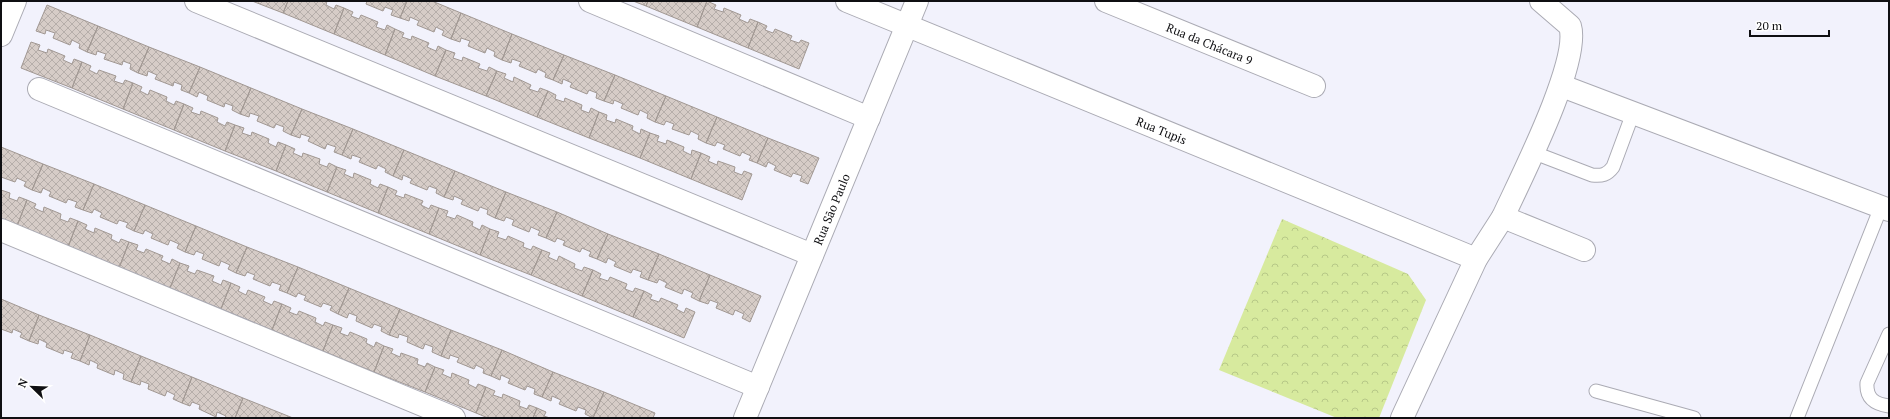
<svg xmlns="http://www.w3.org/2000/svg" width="1890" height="419" viewBox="0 0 1890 419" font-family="'PT Serif',serif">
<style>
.park{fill:url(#park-crowns)}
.building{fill:url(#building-cross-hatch);stroke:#a19893}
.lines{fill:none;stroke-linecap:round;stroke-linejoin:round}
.service-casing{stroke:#ababb4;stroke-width:15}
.minor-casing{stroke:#ababb4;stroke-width:24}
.tertiary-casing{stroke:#ababb4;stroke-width:24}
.service{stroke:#fff;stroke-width:13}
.minor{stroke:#fff;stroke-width:22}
.tertiary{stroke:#fff;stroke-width:22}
.labels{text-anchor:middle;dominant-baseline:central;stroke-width:3;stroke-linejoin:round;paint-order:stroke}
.street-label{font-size:12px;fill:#0f0f12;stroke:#fff}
</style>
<defs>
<pattern id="park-crowns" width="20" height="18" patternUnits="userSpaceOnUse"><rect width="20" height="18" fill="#d7ea9e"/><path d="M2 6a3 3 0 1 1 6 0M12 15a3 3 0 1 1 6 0" fill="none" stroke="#b7c887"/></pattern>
<pattern id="building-cross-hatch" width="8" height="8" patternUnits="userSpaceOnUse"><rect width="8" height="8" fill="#d6ccc7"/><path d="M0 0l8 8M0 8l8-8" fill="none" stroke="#b6aeaa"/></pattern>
</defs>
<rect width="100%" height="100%" fill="#f2f2fc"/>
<path class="park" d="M1282,219L1408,274L1426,300L1379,418H1337L1219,370Z"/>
<path class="building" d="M252,1H288L283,13Z
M288,1H327L326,5L334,9L336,5L344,8L334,34L283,13Z
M367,1H407L400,18L391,15L393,10L385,7L383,11L366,4Z
M407,1H432L461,13L451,39L442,35L444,31L436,27L434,32L417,25L419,21L410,17L409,21L400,18Z
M633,1H648L646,6Z
M648,1L697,2L707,1L697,27L646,6Z
M707,1L716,5L714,9L723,12L724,8L741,15L739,19L748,23L750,19L758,22L748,48L697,27Z
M47,5L98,26L87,52L79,48L80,44L72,40L70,45L53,38L55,33L46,30L45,34L36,31Z
M344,8L353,12L351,16L359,19L361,15L378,22L376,27L385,30L387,25L395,29L385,55L334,34Z
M461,13L512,34L502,60L494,56L495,52L487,48L485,53L468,46L470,41L461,38L460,42L451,39Z
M758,22L767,26L765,30L773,33L775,29L792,36L790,40L799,43L801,40L809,43L799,69L748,48Z
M98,26L149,47L138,73L130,69L131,64L123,61L122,65L104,59L106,54L97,51L96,55L87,52Z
M395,29L404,33L402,37L411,40L412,36L429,43L427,47L436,51L438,46L446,50L435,76L385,55Z
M512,34L564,55L553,80L545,77L546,73L538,69L536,73L519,66L521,62L512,59L511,63L502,60Z
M31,42L40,45L38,50L47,53L48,49L65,56L63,60L72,64L74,59L82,62L72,88L21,68Z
M149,47L200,67L189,93L181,90L182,85L174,82L173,86L155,79L157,75L148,71L147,76L138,73Z
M446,50L455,53L453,58L462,61L463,57L480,64L478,68L487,71L489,67L497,71L486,96L435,76Z
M564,55L615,75L604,101L596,98L597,93L589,90L587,94L570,87L572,83L563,79L562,84L553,80Z
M82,62L91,66L89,70L97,74L99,70L116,76L114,81L123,84L125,80L133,83L123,109L72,88Z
M200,67L251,88L240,114L232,110L233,106L225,103L224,107L207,100L208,96L199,92L197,97L189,93Z
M497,71L506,74L504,78L513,82L514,77L531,85L529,89L538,92L540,88L548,91L537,117L486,96Z
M615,75L666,96L655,122L647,118L648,114L640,110L638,115L621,108L623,104L614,100L613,104L604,101Z
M133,83L142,87L140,91L148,95L150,90L167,97L166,101L174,105L176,101L184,104L174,130L123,109Z
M251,88L302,109L291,135L283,131L284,127L276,124L274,128L257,121L259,116L250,113L249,117L240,114Z
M548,91L556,95L555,99L564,102L565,98L582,105L581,110L589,113L591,108L599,112L589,138L537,117Z
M666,96L717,117L706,143L698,139L699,135L691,131L689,135L672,129L674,124L666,121L664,125L655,122Z
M184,104L193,108L191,112L200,115L201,111L218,118L217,122L225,126L227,122L235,125L225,151L174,130Z
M302,109L353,129L342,155L334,152L336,147L327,144L325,149L308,141L310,137L301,134L300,138L291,135Z
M599,112L607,115L606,120L615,123L616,119L633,126L632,130L640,134L641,129L650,133L640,158L589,138Z
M717,117L768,138L757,163L749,160L751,156L742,152L740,156L723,149L725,145L717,142L715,146L706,143Z
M235,125L244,128L242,133L251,136L252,132L269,139L268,143L276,147L278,142L286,145L276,171L225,151Z
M353,129L404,150L393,176L385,172L386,169L378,165L376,169L359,162L361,158L352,155L351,159L342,155Z
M650,133L659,136L657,141L666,144L667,140L684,147L683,151L691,155L692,150L701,153L691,179L640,158Z
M768,138L819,158L808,184L800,181L802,176L793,173L791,177L774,170L776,166L768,162L766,167L757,163Z
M286,145L295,149L293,153L302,157L303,153L320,159L319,164L327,167L329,163L337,167L327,192L276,171Z
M1,147L43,164L32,190L24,186L26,182L17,178L15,182L1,177Z
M404,150L455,171L444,197L436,193L437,189L429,186L427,190L410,183L412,179L403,175L402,180L393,176Z
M701,153L710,157L708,161L717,165L718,161L735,167L734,172L742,175L744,171L752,174L742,200L691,179Z
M43,164L94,184L83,210L75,207L77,202L68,199L66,203L49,196L51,192L43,188L41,193L32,190Z
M337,167L346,170L344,174L353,178L354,173L371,180L370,184L378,188L380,184L388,187L378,213L327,192Z
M455,171L506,192L495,218L487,214L488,210L480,207L478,211L461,204L463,200L454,196L453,200L444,197Z
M94,184L145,205L134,231L126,227L128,223L119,220L117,224L100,217L102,213L94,209L92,213L83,210Z
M388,187L397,191L395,195L404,198L405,194L423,201L421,205L429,209L431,205L439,208L429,234L378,213Z
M1,190L10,193L9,198L17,201L19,197L27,200L17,226L1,220Z
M506,192L557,212L546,238L538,235L540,231L531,227L529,232L512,225L514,220L506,217L504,221L495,218Z
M27,200L36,204L34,208L43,212L44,207L61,214L60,219L68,222L70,218L78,221L68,247L17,226Z
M145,205L196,226L185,252L177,248L179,244L170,240L168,245L151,238L153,234L145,230L143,234L134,231Z
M439,208L448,211L446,216L455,219L457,215L473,222L472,226L480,230L482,225L490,229L480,255L429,234Z
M557,212L608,234L597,259L589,256L591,252L582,248L580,252L563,245L565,241L557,238L555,242L546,238Z
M78,221L87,225L85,229L94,233L95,228L112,235L111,239L119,243L121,239L129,242L119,268L68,247Z
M196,226L247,247L236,273L228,269L230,265L221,261L219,266L202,259L204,254L196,251L194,255L185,252Z
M490,229L499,232L497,237L506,240L508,236L524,243L523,247L531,250L533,246L542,250L531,275L480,255Z
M608,234L659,254L648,280L640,277L642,272L633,269L631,273L614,266L616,262L608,258L606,263L597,259Z
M129,242L138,245L136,250L144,253L146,249L163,256L161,260L170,264L172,259L180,263L170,288L119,268Z
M247,247L298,267L287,293L279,290L281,285L272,282L270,286L253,279L255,275L247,272L245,276L236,273Z
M542,250L550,253L548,257L557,261L559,256L575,264L574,268L582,271L584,267L593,270L582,296L531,275Z
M659,254L710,275L699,301L691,297L693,293L684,289L682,294L665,287L667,283L659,279L657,283L648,280Z
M180,263L189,266L187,271L195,274L197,270L214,276L212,281L221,285L223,280L231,283L221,309L170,288Z
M298,267L349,288L338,314L330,310L332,306L323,303L321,307L304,300L306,296L298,293L296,297L287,293Z
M593,270L601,274L599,278L608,281L610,277L627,284L625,289L633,292L635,288L644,291L633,317L582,296Z
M710,275L761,296L750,322L742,318L744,314L735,310L733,315L716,308L718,303L710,300L708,304L699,301Z
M231,283L240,287L238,291L246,295L248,290L265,297L263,301L272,305L274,301L282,304L272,330L221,309Z
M349,288L400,309L389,335L381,331L382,327L374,324L372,328L356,321L357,316L349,313L347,318L338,314Z
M644,291L652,295L650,299L659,302L661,298L678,305L676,309L684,313L686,308L695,312L684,338L633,317Z
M1,299L39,315L29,341L20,337L22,333L13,329L12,333L1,329Z
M282,304L291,308L289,312L297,315L299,311L316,318L315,322L323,326L325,322L333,325L323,351L272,330Z
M400,309L451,330L441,356L432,352L433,347L425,344L423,349L407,342L408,337L399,334L398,338L389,335Z
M39,315L90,335L80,361L71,358L73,353L64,350L63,354L46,347L47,343L39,339L38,344L29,341Z
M333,325L342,328L340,333L348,336L350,332L367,339L366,343L374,347L376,342L384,346L374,372L323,351Z
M451,330L502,350L491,376L483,373L484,369L476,365L474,369L457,362L459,358L450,355L449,359L441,356Z
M90,335L141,356L131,382L123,379L124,374L115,370L114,375L97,368L98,364L90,360L89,365L80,361Z
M384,346L393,349L391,353L400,357L401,353L418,359L417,364L425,367L427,363L435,367L425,392L374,372Z
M502,350L553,372L542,397L534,394L535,389L527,386L525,390L508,383L510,379L501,375L500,380L491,376Z
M141,356L192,377L182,403L173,399L175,395L167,391L165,396L148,389L149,384L141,381L140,385L131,382Z
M435,367L444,370L442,374L451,378L452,373L469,380L468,384L476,388L478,384L486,387L476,413L425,392Z
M553,372L604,392L593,418L585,414L586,410L578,407L576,411L559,404L561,400L552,396L551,401L542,397Z
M192,377L243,398L235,418H225L226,416L217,412L216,417L199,409L200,405L192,402L190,406L182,403Z
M486,387L495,391L493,395L502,398L503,394L520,401L519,406L527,409L529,405L537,408L533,418H488L476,413Z
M604,392L655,413L653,418H593Z
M243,398L293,418H235Z
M537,408L546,412L544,416L550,418H533Z"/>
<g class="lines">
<defs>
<path id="service" d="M1532,152L1592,175C1602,176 1607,175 1613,167L1633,113
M1889,334L1867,383C1866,399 1875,404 1889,406
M1596,391L1694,418
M1797,418L1881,207"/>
<g id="minor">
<path d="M196,1L812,255"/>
<path d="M590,1L869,118"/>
<path id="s1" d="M847,1L1476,259"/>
<path id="s2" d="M1106,1L1314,86"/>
<path d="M1,35L15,1"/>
<path d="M1562,86L1889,210"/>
<path d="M39,89L758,387"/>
<path d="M1503,217C1520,180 1581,61 1570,26L1541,1"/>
<path d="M1,230L454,418"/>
<path d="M1402,418L1476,259L1503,217L1584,250"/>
</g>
<g id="tertiary">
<path id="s3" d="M745,418L917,1"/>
</g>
</defs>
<use href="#service" class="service-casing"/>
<use href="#minor" class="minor-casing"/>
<use href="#tertiary" class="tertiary-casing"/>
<use href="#service" class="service"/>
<use href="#minor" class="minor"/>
<use href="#tertiary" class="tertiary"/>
</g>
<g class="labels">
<g class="street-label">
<text stroke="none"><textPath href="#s2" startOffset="112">Rua da Chácara 9</textPath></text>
<text stroke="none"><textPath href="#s1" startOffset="340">Rua Tupis</textPath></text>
<text stroke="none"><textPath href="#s3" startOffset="226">Rua São Paulo</textPath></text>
</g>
</g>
<rect width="1890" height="419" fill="none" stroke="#0f0f12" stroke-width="4"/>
<g transform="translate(32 387) rotate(293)" stroke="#ffffff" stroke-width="3" paint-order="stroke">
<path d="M0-3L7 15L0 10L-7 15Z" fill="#0f0f12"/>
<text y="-6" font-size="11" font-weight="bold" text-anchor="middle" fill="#0f0f12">N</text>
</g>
<path d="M1750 30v6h79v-6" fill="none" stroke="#0f0f12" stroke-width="2"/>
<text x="1756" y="30" font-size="12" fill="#0f0f12" stroke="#ffffff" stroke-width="3" paint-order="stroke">20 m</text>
</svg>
